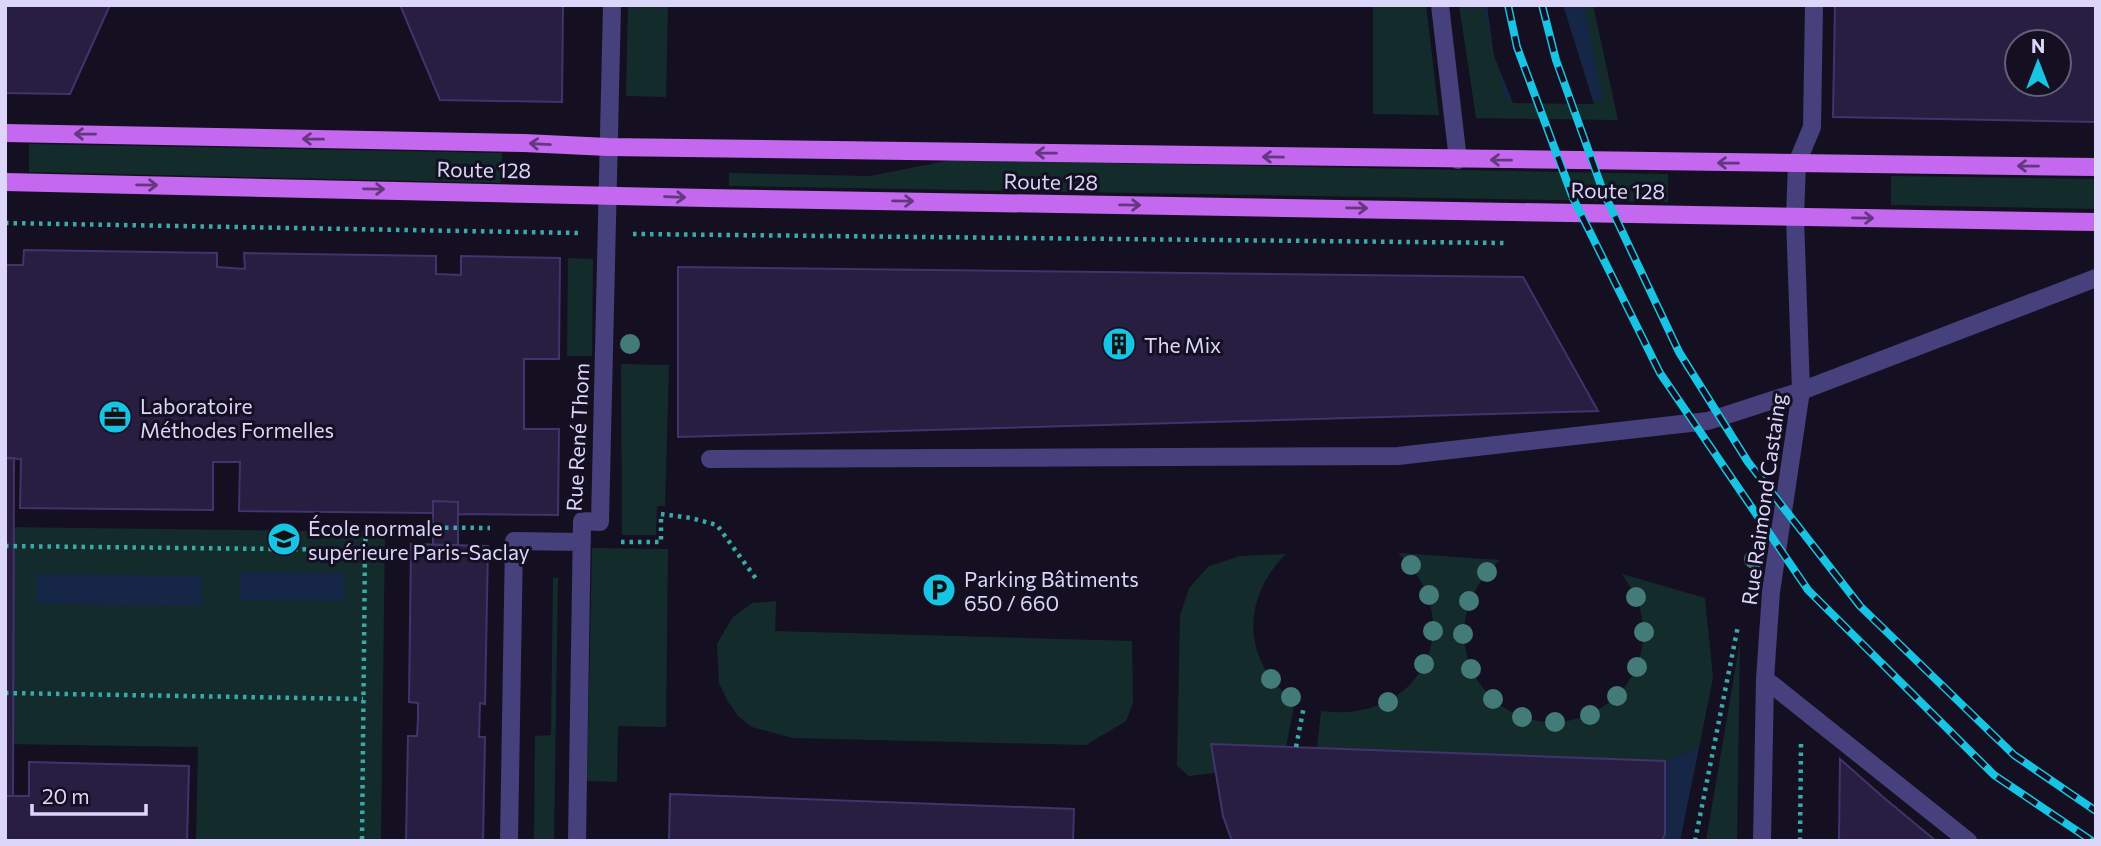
<svg xmlns="http://www.w3.org/2000/svg" width="2101" height="846" viewBox="0 0 2101 846" font-family="Commissioner,sans-serif">
<style>
.green{fill:#142b2b}
.water{fill:#152647}
.pier{fill:#141022}
.building{fill:#271e41;stroke:#41336b;stroke-width:2;fill-rule:evenodd}
.lines{fill:none;stroke-linecap:round;stroke-linejoin:round}
.path{stroke:#3ba9a9;stroke-width:4.5;stroke-dasharray:3.5 5;stroke-linecap:butt}
.minor{stroke:#46407c;stroke-width:18}
.major{stroke:#c468ef;stroke-width:18}
.rail-casing{stroke:#18c4e4;stroke-width:8}
.rail{stroke:#141022;stroke-width:5;stroke-dasharray:16;stroke-linecap:butt}
.tree{fill:#437b78}
.oneway{stroke:#63387e}
.labels{text-anchor:middle;dominant-baseline:central;stroke-width:6;stroke-linejoin:round;paint-order:stroke}
.street-label{font-size:21px;fill:#dcd6fb;stroke:#141022}
.poi-label{font-size:21px;fill:#dcd6fb;stroke:#141022;text-anchor:start}
</style>
<rect width="100%" height="100%" fill="#141022"/>
<path class="green" d="M628,5H668L666,97L626,96Z
M1373,5H1426L1439,115L1373,114Z
M1459,5H1593L1618,120L1476,118Z
M29,144L502,153L501,183L29,172Z
M951,160L1668,174V202L729,186V173L870,176Z
M1891,176L2096,179V209L1891,205Z
M568,258L593,259L592,356H567Z
M621,364L669,365L665,506H657L656,535H622Z
M5,527L385,532L381,841H196L198,747L5,744Z
M592,548L668,549L666,727L618,726L617,782L587,781Z
M1398,553L1500,560C1475,583 1461,610 1465,645C1467,663 1475,679 1487,693C1547,758 1656,706 1642,618C1640,602 1631,588 1622,574L1705,598L1713,678L1699,748L1665,761L1317,748L1321,711C1421,725 1472,623 1398,553Z
M1286,554C1241,598 1241,663 1295,701L1286,747L1211,744L1215,773L1189,776L1177,766L1180,615L1189,588L1209,566L1240,556Z
M553,578H558L554,841H534L535,736L551,735Z
M776,601L775,631L1132,641L1133,703L1126,721L1086,745L793,738L752,727L738,716L727,700L719,683L717,644L732,618L752,603Z
M1740,641L1737,841H1706Z"/>
<path class="water" d="M1483,5H1584L1603,100L1506,99Z
M240,572L345,573L344,601L240,600Z
M36,574L202,576V606L36,604Z
M1699,748L1680,841H1662L1666,822L1665,761Z"/>
<path class="pier" d="M1487,5H1563L1594,104L1513,103L1494,56Z"/>
<path class="building" d="M5,5H110L70,94L5,93Z
M400,5H563L562,102L440,100Z
M1835,5H2096V122L1833,117ZM2017,42H2059V84H2017Z
M24,250L217,253V267L245,269L244,253L436,256V274L461,275V256L560,258L559,359H524V429H559L558,515L458,514V502L433,501V513L239,511L240,462H213V510L20,508L21,459L5,458V265H23Z
M678,267L1523,277L1598,411L678,437Z
M5,458H14L13,796H5Z
M433,501L458,502V545H433Z
M411,544L488,546L485,704L480,703L479,737H485L483,841H406L408,736H417L418,718V703L409,702Z
M1211,744L1665,761V834L1662,841H1232L1223,816Z
M1840,759L1883,797L1936,841H1839Z
M29,762L189,766L187,841H5V796H29Z
M670,794L1074,809L1073,841H669Z"/>
<g class="lines">
<path class="path" d="M5,223L578,233
M633,234L1506,243
M621,542H661V514L691,518L717,525L757,580
M5,546L365,550L362,841
M365,550L366,527L490,528
M5,693L363,699
M1296,747L1304,706
M1695,841L1738,626
M1800,841L1801,744"/>
<path class="minor" d="M1440,5L1458,160
M710,459L1398,456L1708,421L1801,391L2096,278
M1765,679L1968,841
M509,841L514,541L582,542
M577,841L582,521L600,522L612,5
M1762,841L1765,679L1771,592L1801,391L1795,217L1797,163L1812,127L1814,5"/>
<path class="major" d="M5,133L524,143L608,147L2096,167
M5,182L706,198L2096,222"/>
<defs>
<path id="rail" d="M1508,5L1517,47L1573,198L1660,373L1808,590L1994,775L2092,841
M1542,5L1556,60L1603,191L1679,352L1748,462L1860,606L2014,755L2096,811"/>
</defs>
<use href="#rail" class="rail-casing"/>
<use href="#rail" class="rail"/>
</g>
<g class="tree">
<circle cx="630" cy="344" r="10"/>
<circle cx="1754" cy="559" r="10"/>
<circle cx="1411" cy="565" r="10"/>
<circle cx="1487" cy="572" r="10"/>
<circle cx="1429" cy="595" r="10"/>
<circle cx="1636" cy="597" r="10"/>
<circle cx="1469" cy="601" r="10"/>
<circle cx="1433" cy="631" r="10"/>
<circle cx="1644" cy="632" r="10"/>
<circle cx="1463" cy="634" r="10"/>
<circle cx="1424" cy="664" r="10"/>
<circle cx="1637" cy="667" r="10"/>
<circle cx="1471" cy="669" r="10"/>
<circle cx="1271" cy="679" r="10"/>
<circle cx="1617" cy="696" r="10"/>
<circle cx="1291" cy="697" r="10"/>
<circle cx="1493" cy="699" r="10"/>
<circle cx="1388" cy="702" r="10"/>
<circle cx="1590" cy="715" r="10"/>
<circle cx="1522" cy="717" r="10"/>
<circle cx="1555" cy="722" r="10"/>
</g>
<defs><path id="oneway-shaft" d="M-6 0H5M1.5-3L5.5 0L1.5 3" fill="none" stroke-width="1.6" stroke-linecap="round" stroke-linejoin="round" transform="scale(1.75)"/></defs>
<g class="oneway">
<use href="#oneway-shaft" transform="translate(85 134) rotate(-179)"/>
<use href="#oneway-shaft" transform="translate(313 139) rotate(-179)"/>
<use href="#oneway-shaft" transform="translate(540 144) rotate(-177)"/>
<use href="#oneway-shaft" transform="translate(1046 153) rotate(-179)"/>
<use href="#oneway-shaft" transform="translate(1273 157) rotate(-179)"/>
<use href="#oneway-shaft" transform="translate(1501 160) rotate(-179)"/>
<use href="#oneway-shaft" transform="translate(1728 163) rotate(-179)"/>
<use href="#oneway-shaft" transform="translate(2028 166) rotate(-179)"/>
<use href="#oneway-shaft" transform="translate(147 185) rotate(1)"/>
<use href="#oneway-shaft" transform="translate(374 189) rotate(1)"/>
<use href="#oneway-shaft" transform="translate(675 197) rotate(2)"/>
<use href="#oneway-shaft" transform="translate(903 201) rotate(1)"/>
<use href="#oneway-shaft" transform="translate(1130 205) rotate(1)"/>
<use href="#oneway-shaft" transform="translate(1357 208) rotate(1)"/>
<use href="#oneway-shaft" transform="translate(1863 218) rotate(1)"/>
</g>
<defs>
<symbol id="building-disc" viewBox="-11 -11 22 22"><circle r="9.5" fill="#18c4e4" stroke="#141022"/><path d="M-4-6H4V6H1V3H-1V6H-4ZM-2.5-4.3h1.7v1.8h-1.7ZM.8-4.3h1.7v1.8H.8ZM-2.5-1h1.7V.8h-1.7ZM.8-1h1.7V.8H.8Z" fill="#111"/></symbol>
<symbol id="office-disc" viewBox="-11 -11 22 22"><circle r="9.5" fill="#18c4e4" stroke="#141022"/><path d="M-6-3h4V-5.5h4V-3h4V5H-6ZM-1-4.5V-3h2v-1.5ZM-6 0V1H6V0Z" fill="#111"/></symbol>
<symbol id="university-disc" viewBox="-11 -11 22 22"><circle r="9.5" fill="#18c4e4" stroke="#141022"/><path d="M0-5L7-2L0 1L-7-2ZM-4 1L0 2.5L4 1V4Q0 6-4 4Z" fill="#111"/></symbol>
<symbol id="parking-disc" viewBox="-11 -11 22 22"><circle r="9.5" fill="#18c4e4" stroke="#141022"/><path d="M-3.5-5.5H1a3.5 3.5 0 0 1 0 7H-1V5.5H-3.5ZM-1-3.4V-.6H.8a1.4 1.4 0 0 0 0-2.8Z" fill="#111"/></symbol>
</defs>
<g fill-rule="evenodd">
<use href="#building-disc" x="1100" y="325" width="38" height="38"/>
<use href="#office-disc" x="96" y="398" width="38" height="38"/>
<use href="#university-disc" x="265" y="520" width="38" height="38"/>
<use href="#parking-disc" x="920" y="571" width="38" height="38"/>
</g>
<g class="labels">
<g class="street-label">
<text transform="translate(484 169) rotate(1)">Route 128</text>
<text transform="translate(1051 181) rotate(1)">Route 128</text>
<text transform="translate(1618 190) rotate(1)">Route 128</text>
<text transform="translate(577 437) rotate(-87)">Rue René Thom</text>
<text transform="translate(1763 499) rotate(-82)">Rue Raimond Castaing</text>
</g>
<g class="poi-label">
<text x="1144" y="344">The Mix</text>
<text x="140" y="405">Laboratoire<tspan x="140" dy="24">Méthodes Formelles</tspan></text>
<text x="308" y="527">École normale<tspan x="308" dy="24">supérieure Paris-Saclay</tspan></text>
<text x="964" y="578">Parking Bâtiments<tspan x="964" dy="24">650 / 660</tspan></text>
</g>
</g>
<rect width="2101" height="846" fill="none" stroke="#dcd6fb" stroke-width="14"/>
<g transform="translate(2038 63)"><circle r="33" fill="#141022" stroke="#645f79" stroke-width="2"/>
<path d="M0-5L12 26L0 18L-12 26Z" fill="#18c4e4"/>
<text y="-10" font-size="19" font-weight="bold" text-anchor="middle" fill="#dcd6fb">N</text>
</g>
<path d="M32 804v10h114v-10" fill="none" stroke="#dcd6fb" stroke-width="3.5"/>
<text x="42" y="804" font-size="21" fill="#dcd6fb" stroke="#141022" stroke-width="5" paint-order="stroke">20 m</text>
</svg>
